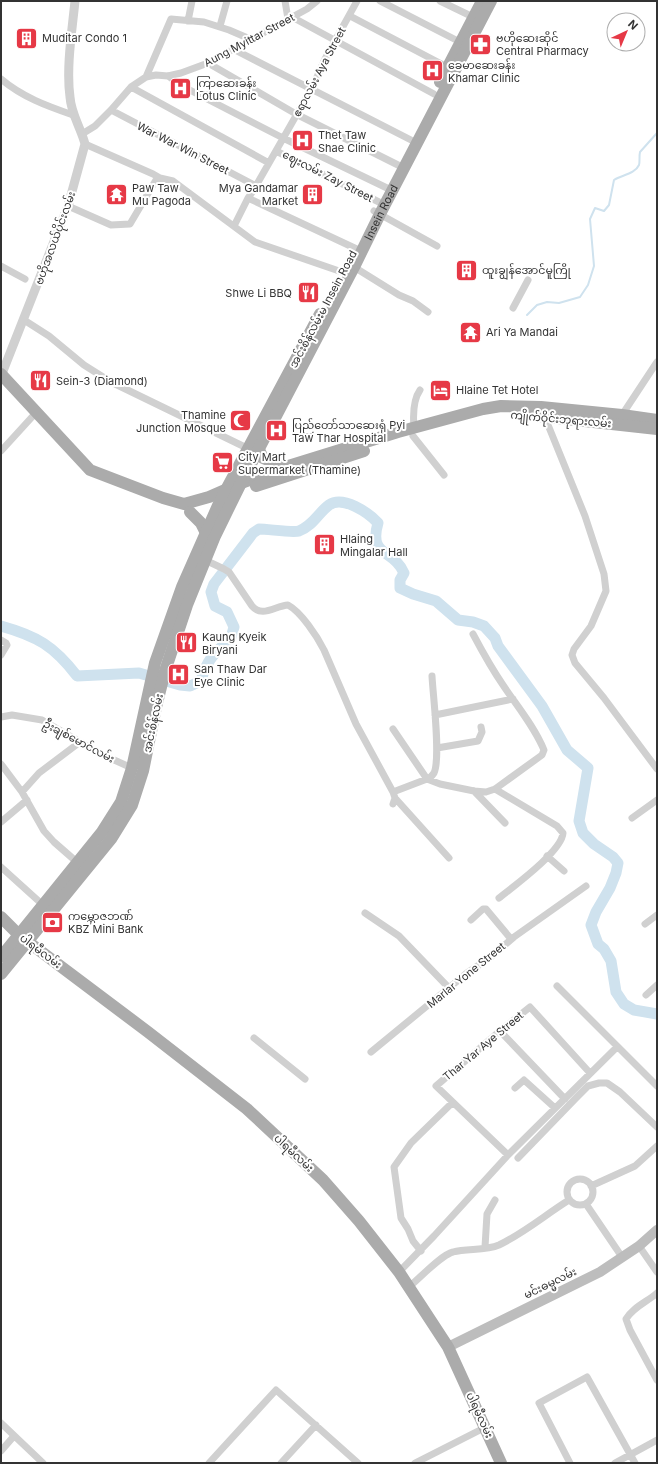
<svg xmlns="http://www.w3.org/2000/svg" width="658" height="1464" viewBox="0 0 658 1464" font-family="Inter,'Noto Sans Myanmar',sans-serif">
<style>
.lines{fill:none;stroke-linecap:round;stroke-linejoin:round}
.stream{stroke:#cfe2ee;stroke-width:2}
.river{stroke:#cfe2ee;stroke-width:11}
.minor{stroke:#d0d0d0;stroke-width:7}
.tertiary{stroke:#d0d0d0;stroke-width:9}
.secondary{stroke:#bdbdbd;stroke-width:10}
.primary{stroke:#ababab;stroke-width:12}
.labels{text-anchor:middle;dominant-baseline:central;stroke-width:4;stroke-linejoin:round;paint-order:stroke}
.poi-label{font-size:11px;fill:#333;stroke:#fff;text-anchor:start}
.street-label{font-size:11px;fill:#333;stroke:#fff}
</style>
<rect width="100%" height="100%" fill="#fff"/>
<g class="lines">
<path class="stream" d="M527,315L537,305L547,302L559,303L580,297L588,285L594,266L590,219L595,208L604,211L609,205L614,180C622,175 635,174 639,165C640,162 639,156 640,152L657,133"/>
<path class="river" d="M1,626C37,636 54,646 77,676L139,673L180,685L190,686L201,681C205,664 215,650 230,641L234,627L227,612L215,606L211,592L214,584L253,533L259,529C268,529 293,533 299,531C314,525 318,513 329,505C343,495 369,513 378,523C368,557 394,549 404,573L400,580V588L413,594L436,601L458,620L473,622L484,626L495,638L498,646L542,706L567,750L588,768L579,821L583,833L594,844L613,857L618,863L616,873L610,888L596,912L591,925L598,944L604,949L611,961L616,992L624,1004L634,1010L657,1014"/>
<path class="minor" d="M285,1L288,19
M380,1L460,42
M440,1L473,17
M350,16L451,69
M292,17L434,94
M188,21L192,1
M220,26L227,1
M233,49L411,140
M208,63L296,114L398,165
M168,76L182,86L283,138L387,188
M146,77L171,19L204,22L229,30L250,39
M1,79C22,97 47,106 73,115
M131,87L269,163
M111,110L256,186
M82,134L95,126L111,110L131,87L146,77L156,75L168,76L181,73L208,63L307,9L317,1
M85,144L153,174L160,178
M276,151L379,202
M248,198L361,251
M68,206L111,225L130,224L156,180L160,178L173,181L255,242L342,272
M374,211L437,246
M234,226L248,198L253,191L313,86L325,59L357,1
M1,266L25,279
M354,267L399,295L413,301L428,312
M513,308L528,280
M24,320L49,336L84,365L111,382L249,449
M544,415L585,516L604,574L606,591L591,626L574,649L572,655L575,663L604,698L657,769
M622,415L657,362
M414,428C413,416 413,400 420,390
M413,436L444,475
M1,451L32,417
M205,560L224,569L229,572L252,606C262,618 275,606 288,605C301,612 317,636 324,650L356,724L393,792L395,798L393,804
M1,640L6,643L7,645L1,655
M435,715L513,699
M1,717L12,715L42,720L103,755L132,768
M393,729L427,779L440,784L474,791L486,792L495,789L542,755L544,750C534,726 517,706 503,685C492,669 482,651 473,634
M437,748L478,741L482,732L481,727
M1,764L22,792L44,831L54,842L78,863
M495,789L557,826L563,833C562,851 514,886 499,898
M474,791L505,823
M22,792L39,773L80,742
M393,792L427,779C430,778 432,776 434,773C441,758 433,696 432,676
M395,798L449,858
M632,818L657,800
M1,822L27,800
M547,856L564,871
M1,867L43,905
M365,913L399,936L449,988
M471,920L483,909H486L511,939
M645,924L657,915
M557,986L657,1086
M646,995L657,985
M500,1031L565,1099
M254,1038L305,1079
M371,1052L467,973L491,957L514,937L586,886
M515,1088L524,1080L555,1108
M508,1155L436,1086L500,1031L530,1007L590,1073
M518,1158L576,1098L588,1086L599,1083H607L620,1092L657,1127
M567 1192a13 13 0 1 1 26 0a13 13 0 1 1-26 0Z
M591,1186L635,1166L657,1146
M586,1204L622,1257
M639,1246L657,1272
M485,1247L487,1214L495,1200
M421,1251L413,1241L408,1229L401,1218L394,1167L411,1143L452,1103
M399,1272L434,1236L508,1155L617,1047
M410,1286C420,1278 441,1255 453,1252C467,1248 485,1251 499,1245C524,1233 545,1215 569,1200
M657,1293C647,1302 633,1307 626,1319L630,1330L657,1380
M1,1423L43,1463
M1,1451L14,1436
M209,1463L276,1390L358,1463
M281,1463L316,1425
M415,1463L486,1427
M570,1463L539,1403L587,1377L635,1463
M615,1463L657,1440"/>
<path class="tertiary" d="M1,376L68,206L85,144C81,128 71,114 70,97C66,68 72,31 75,1"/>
<path class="secondary" d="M448,1347L600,1272L639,1246L657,1230"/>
<g class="primary">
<path d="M440,82L480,5"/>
<path d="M1,374L90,470L163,498L184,504L209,497L241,483L285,467L398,432L483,409L501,406L541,407L622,415L657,420"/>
<path d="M521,414L657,429"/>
<path d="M259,450L263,458L285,467"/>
<path d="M256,486L364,451"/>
<path d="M190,512L201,523L206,533"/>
<path d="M1,917L19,935L148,1032L247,1109L323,1180L359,1221L399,1272L448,1347L501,1463"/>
<path d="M1,957L102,832L121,802L132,768L155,663L182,587L220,501L320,314"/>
<path id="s1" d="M1,974L111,839L132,805L143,771L156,707L165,671L187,605L215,536L241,483L354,267L380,214L491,1"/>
</g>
</g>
<defs>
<symbol id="building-square" viewBox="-11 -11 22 22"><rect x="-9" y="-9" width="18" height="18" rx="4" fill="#e63946" stroke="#fff"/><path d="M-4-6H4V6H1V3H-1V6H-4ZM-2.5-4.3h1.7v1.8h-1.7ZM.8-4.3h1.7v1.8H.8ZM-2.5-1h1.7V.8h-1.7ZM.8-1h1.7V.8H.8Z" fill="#fff"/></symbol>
<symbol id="pharmacy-square" viewBox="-11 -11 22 22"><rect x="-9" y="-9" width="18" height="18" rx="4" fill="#e63946" stroke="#fff"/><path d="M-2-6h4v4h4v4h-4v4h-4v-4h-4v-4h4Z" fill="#fff"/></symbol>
<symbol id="hospital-square" viewBox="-11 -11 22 22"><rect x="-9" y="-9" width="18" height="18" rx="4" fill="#e63946" stroke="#fff"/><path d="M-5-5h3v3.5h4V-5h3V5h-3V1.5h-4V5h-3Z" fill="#fff"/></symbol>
<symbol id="temple-square" viewBox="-11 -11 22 22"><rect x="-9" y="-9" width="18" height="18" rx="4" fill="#e63946" stroke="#fff"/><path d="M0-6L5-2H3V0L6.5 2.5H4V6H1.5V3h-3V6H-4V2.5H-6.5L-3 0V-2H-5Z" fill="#fff"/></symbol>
<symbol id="restaurant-square" viewBox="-11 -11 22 22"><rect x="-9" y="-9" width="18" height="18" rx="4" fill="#e63946" stroke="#fff"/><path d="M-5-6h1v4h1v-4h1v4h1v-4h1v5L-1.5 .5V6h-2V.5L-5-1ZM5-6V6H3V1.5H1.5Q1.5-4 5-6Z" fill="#fff"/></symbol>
<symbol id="hotel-square" viewBox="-11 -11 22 22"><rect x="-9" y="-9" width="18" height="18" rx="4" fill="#e63946" stroke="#fff"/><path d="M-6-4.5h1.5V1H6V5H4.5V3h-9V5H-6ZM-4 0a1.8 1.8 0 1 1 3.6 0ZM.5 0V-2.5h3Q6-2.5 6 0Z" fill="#fff"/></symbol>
<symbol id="mosque-square" viewBox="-11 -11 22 22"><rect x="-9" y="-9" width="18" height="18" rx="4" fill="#e63946" stroke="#fff"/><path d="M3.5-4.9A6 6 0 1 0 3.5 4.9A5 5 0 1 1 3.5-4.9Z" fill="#fff"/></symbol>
<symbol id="supermarket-square" viewBox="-11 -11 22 22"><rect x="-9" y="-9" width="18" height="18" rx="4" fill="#e63946" stroke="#fff"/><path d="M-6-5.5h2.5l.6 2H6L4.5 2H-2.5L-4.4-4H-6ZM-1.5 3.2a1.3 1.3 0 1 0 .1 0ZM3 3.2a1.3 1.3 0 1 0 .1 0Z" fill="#fff"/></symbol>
<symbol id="bank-square" viewBox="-11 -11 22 22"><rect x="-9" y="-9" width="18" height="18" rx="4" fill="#e63946" stroke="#fff"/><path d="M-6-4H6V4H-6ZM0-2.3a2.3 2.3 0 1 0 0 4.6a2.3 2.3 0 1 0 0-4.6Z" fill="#fff"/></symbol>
</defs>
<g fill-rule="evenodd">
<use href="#building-square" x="14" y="26" width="25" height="25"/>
<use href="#pharmacy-square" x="468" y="32" width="25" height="25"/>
<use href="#hospital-square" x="420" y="58" width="25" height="25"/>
<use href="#hospital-square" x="168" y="76" width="25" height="25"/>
<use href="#hospital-square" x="290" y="128" width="25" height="25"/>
<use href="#temple-square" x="104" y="182" width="25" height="25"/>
<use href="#building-square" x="300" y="182" width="25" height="25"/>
<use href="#building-square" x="454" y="258" width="25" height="25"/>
<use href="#restaurant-square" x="296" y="280" width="25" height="25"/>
<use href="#temple-square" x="458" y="320" width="25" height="25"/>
<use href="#restaurant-square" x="28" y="368" width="25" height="25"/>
<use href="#hotel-square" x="428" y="378" width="25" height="25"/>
<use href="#mosque-square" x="228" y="408" width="25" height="25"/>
<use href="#hospital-square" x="264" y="418" width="25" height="25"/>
<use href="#supermarket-square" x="210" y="450" width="25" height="25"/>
<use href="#building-square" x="312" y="532" width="25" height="25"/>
<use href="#restaurant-square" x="174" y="630" width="25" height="25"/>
<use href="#hospital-square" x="166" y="662" width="25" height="25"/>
<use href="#bank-square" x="40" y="910" width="25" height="25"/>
</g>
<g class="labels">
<g class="poi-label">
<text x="42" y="38">Muditar Condo 1</text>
<text x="496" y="38">ဗဟိုဆေးဆိုင်<tspan x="496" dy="13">Central Pharmacy</tspan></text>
<text x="448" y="65">ခေမာဆေးခန်း<tspan x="448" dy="13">Khamar Clinic</tspan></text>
<text x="196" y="83">ကြာဆေးခန်း<tspan x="196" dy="13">Lotus Clinic</tspan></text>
<text x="318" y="135">Thet Taw<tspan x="318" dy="13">Shae Clinic</tspan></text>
<text x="132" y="188">Paw Taw<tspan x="132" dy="13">Mu Pagoda</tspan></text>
<text x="298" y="188" text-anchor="end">Mya Gandamar<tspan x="298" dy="13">Market</tspan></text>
<text x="482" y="270">ထူးချွန်အောင်မူကြို</text>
<text x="292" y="293" text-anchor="end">Shwe Li BBQ</text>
<text x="486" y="332">Ari Ya Mandai</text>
<text x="56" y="381">Sein-3 (Diamond)</text>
<text x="456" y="390">Hlaine Tet Hotel</text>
<text x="226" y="415" text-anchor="end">Thamine<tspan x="226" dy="13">Junction Mosque</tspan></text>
<text x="292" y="425">ပြည်တော်သာဆေးရုံ Pyi<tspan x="292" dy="13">Taw Thar Hospital</tspan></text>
<text x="238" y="457">City Mart<tspan x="238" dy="13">Supermarket (Thamine)</tspan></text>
<text x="340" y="539">Hlaing<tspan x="340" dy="13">Mingalar Hall</tspan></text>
<text x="202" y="637">Kaung Kyeik<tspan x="202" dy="13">Biryani</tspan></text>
<text x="194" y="669">San Thaw Dar<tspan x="194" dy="13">Eye Clinic</tspan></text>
<text x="68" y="916">ကမ္ဘောဇဘဏ်<tspan x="68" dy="13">KBZ Mini Bank</tspan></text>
</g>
<g class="street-label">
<text transform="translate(249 40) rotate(-28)">Aung Myittar Street</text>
<text transform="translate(319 72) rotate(-62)">ဧရာလမ်း Aya Street</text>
<text transform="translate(183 148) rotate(27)">War War Win Street</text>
<text transform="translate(328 176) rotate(27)">ဈေးလမ်း Zay Street</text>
<text stroke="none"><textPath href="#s1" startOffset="860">Insein Road</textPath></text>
<text transform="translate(55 238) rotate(-70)">ဗဟိုအလယ်ပိုင်းလမ်း</text>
<text transform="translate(323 309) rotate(-62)">အင်းစိန်လမ်းမ Insein Road</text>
<text transform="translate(561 419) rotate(5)">ကျိုက်ဝိုင်းဘုရားလမ်း</text>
<text transform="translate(153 723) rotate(-78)">အင်းစိန်လမ်း</text>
<text transform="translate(79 741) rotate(28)">ဦးချစ်မောင်လမ်း</text>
<text transform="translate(41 951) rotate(37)">ပါရမီလမ်း</text>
<text transform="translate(466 975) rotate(-39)">Marlar Yone Street</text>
<text transform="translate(483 1046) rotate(-40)">Thar Yar Aye Street</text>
<text transform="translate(294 1153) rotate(43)">ပါရမီလမ်း</text>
<text transform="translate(550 1283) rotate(-26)">မင်းဓမ္မလမ်း</text>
<text transform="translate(480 1415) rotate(65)">ပါရမီလမ်း</text>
</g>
</g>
<rect width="658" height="1464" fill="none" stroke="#333333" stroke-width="4"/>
<g transform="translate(626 32) rotate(44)"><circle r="19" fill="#ffffff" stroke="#adadad"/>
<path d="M0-3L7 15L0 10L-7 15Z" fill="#e63946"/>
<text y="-6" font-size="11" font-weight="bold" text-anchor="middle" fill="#333333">N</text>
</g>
</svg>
